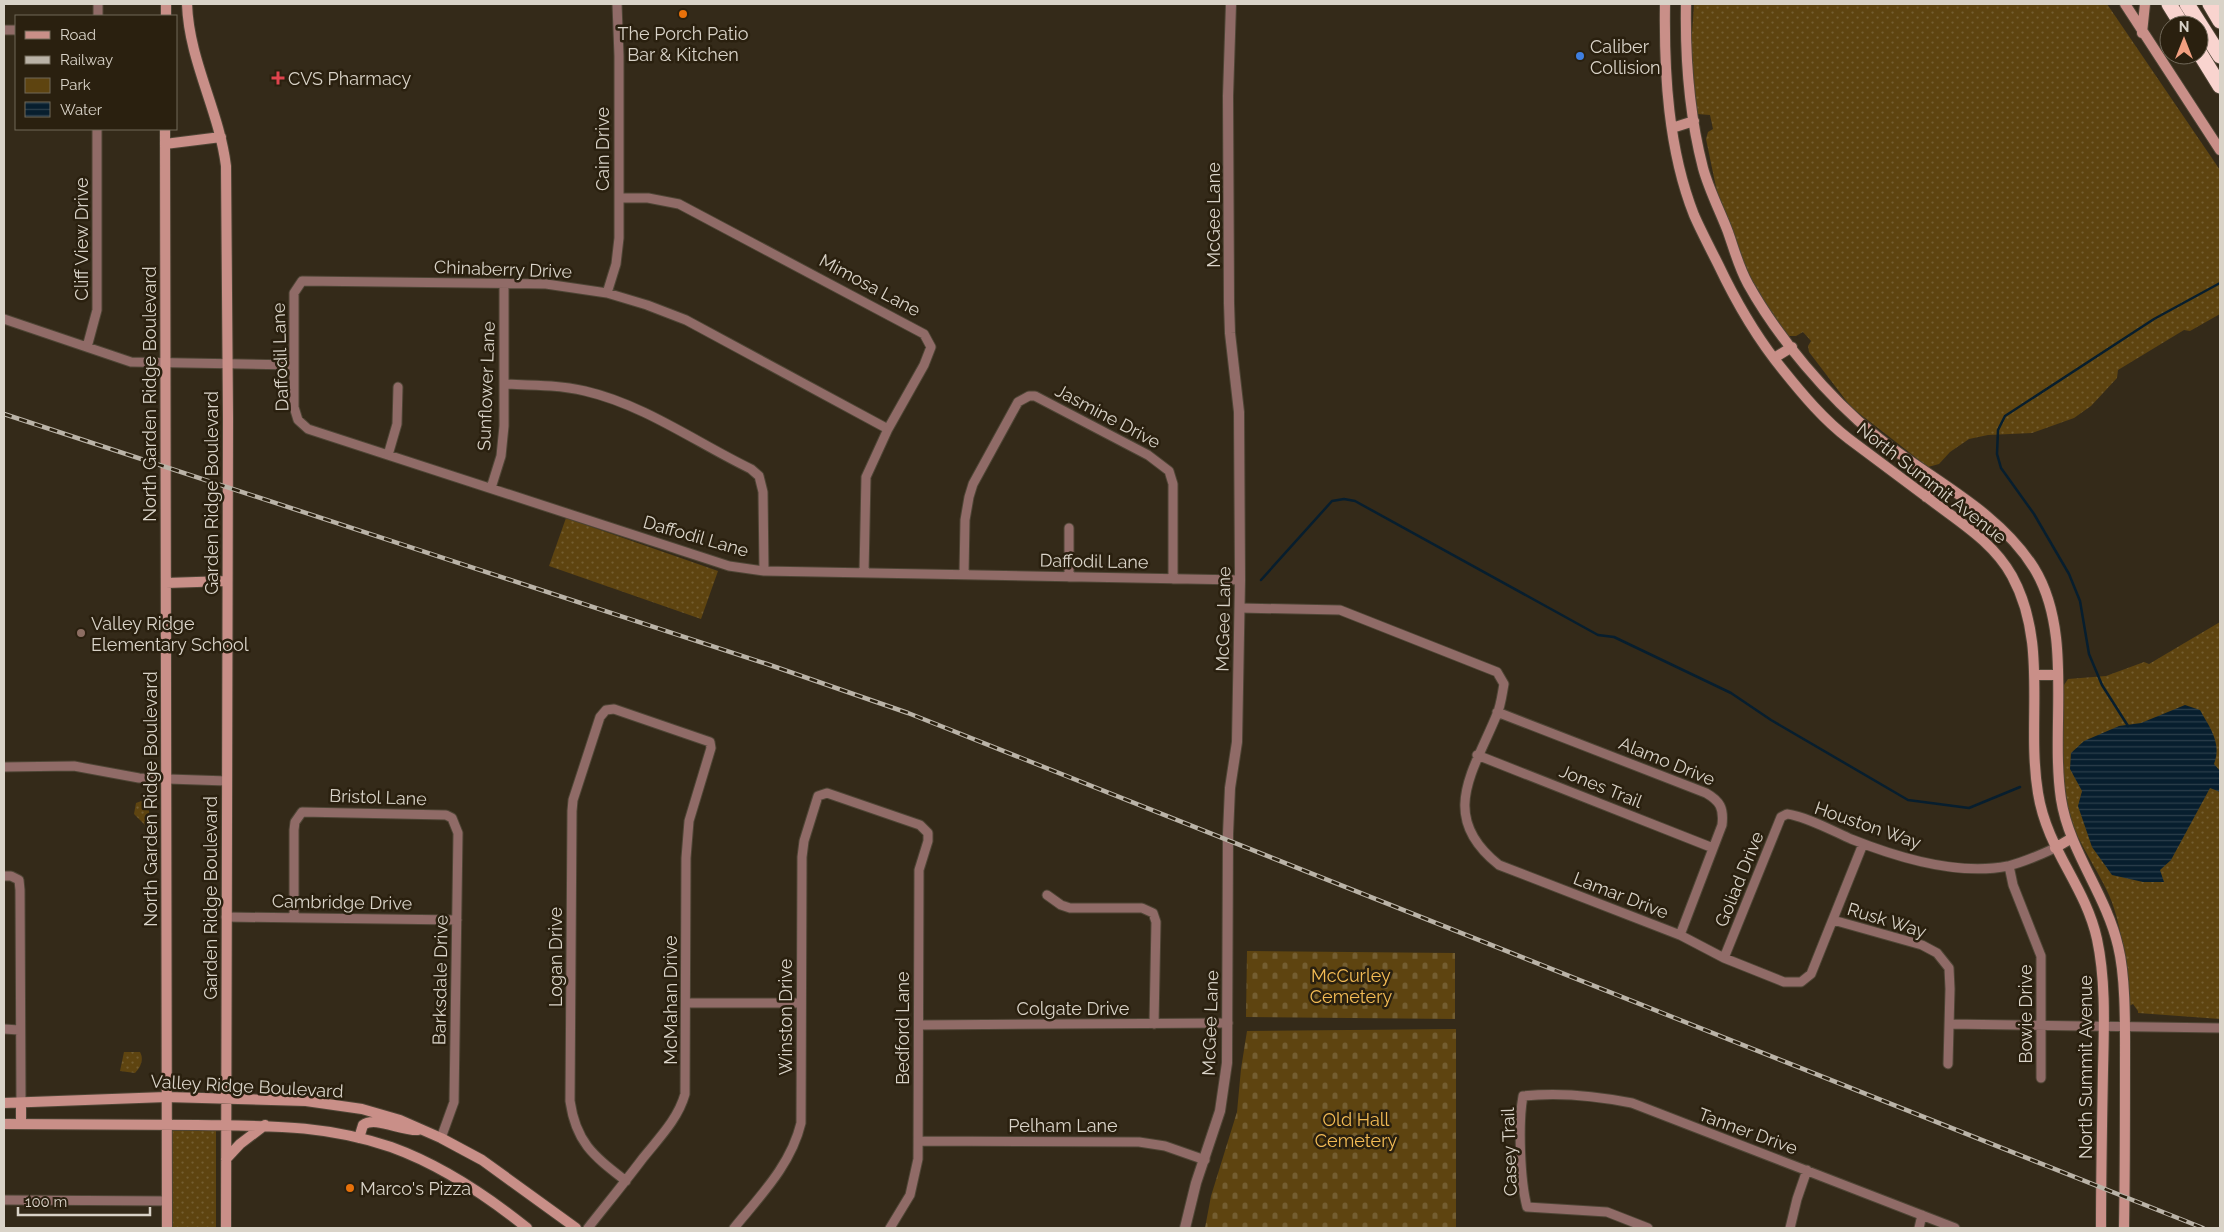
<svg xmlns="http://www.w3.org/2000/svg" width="2224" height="1232" viewBox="0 0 2224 1232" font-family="Raleway,sans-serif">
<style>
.green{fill:url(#green-dots)}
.cemetery{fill:url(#cemetery-stones)}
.water{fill:url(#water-rules)}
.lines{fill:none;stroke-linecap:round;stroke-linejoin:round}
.stream{stroke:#071e2e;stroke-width:2.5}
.minor-casing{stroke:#4e4535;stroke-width:11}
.tertiary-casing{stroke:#4e4535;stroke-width:12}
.secondary-casing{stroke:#4e4535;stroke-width:12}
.motorway-casing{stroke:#4e4535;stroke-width:17}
.minor{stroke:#906b67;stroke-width:9}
.tertiary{stroke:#906b67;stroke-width:10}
.secondary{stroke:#c98f88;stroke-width:10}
.motorway{stroke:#f9d4cf;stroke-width:15}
.rail-casing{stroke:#bab3a7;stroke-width:4.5}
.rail{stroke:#2a200f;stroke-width:2.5;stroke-dasharray:8;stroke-linecap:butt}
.food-dot{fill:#e8710a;stroke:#2a200f;stroke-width:2}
.shop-dot{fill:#3f7fe0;stroke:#2a200f;stroke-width:2}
.health-dot{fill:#e0444e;stroke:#2a200f;stroke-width:2}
.education-dot{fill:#8d6e63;stroke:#2a200f;stroke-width:2}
.labels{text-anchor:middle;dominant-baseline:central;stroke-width:5;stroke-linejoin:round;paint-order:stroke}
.poi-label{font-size:18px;fill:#d9d3c8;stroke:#2a200f;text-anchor:start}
.street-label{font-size:18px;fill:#d9d3c8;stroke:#2a200f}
.park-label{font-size:18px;fill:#f4bc55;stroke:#2a200f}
</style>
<defs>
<pattern id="green-dots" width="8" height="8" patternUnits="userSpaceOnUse" patternTransform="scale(1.25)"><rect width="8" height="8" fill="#5e4410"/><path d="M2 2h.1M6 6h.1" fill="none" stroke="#745e31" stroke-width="1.8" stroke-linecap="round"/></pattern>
<pattern id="cemetery-stones" width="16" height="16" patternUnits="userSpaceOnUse" patternTransform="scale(1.25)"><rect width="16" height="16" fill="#5e4410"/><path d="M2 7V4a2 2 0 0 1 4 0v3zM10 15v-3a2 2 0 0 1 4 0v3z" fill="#745e31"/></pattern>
<pattern id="water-rules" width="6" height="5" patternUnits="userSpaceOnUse" patternTransform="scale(1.25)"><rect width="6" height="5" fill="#071e2e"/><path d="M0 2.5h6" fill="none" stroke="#2b3e4b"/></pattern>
</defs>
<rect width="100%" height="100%" fill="#342a19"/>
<path class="green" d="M1694,4H2107L2220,170V314L2190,331L2184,330L2118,370L2117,378L2091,406L2074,418L2032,433L1988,435L1969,439L1950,452L1939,464L1928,467L1851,407L1809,352L1808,346L1811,341L1803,332L1796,336H1788C1763,302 1738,262 1725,222C1717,195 1712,167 1706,139L1708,132L1713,129L1710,115L1697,114L1690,64Z
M566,518L718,571L701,619L549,566Z
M2220,622V1019L2138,1013V1011L2133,1004L2129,1006C2125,969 2124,930 2109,895C2095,864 2073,837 2066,802C2058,763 2063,725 2064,685L2068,679L2106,676L2144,662L2149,664Z
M144,800L149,811L150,823L145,825L134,814L136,803Z
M124,1052H140C144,1059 141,1067 135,1073L120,1071Z
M171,1130H216V1228H171Z"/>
<path class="cemetery" d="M1247,951L1455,953V1019L1246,1017Z
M1456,1029V1228H1205L1211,1196L1237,1112L1241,1069L1247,1031Z"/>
<path class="water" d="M2185,705L2200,710C2210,728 2222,743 2214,764L2220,771V792L2210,788L2171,860L2160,870L2164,882H2143L2112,875L2092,847L2078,806L2082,791L2070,769L2071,753L2084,741L2119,726L2141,723Z"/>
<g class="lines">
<path class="stream" d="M1261,580L1332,501L1344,499L1355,501L1598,635L1614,637L1731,693L1771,720L1908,800L1969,808L2020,787
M2128,726L2102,685L2089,654L2080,601L2069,574L2034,514L2001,468L1997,454L1998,430L2005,416L2154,319L2220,283"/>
<defs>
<path id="minor" d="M98,4V16
M4,30H16
M619,198H648L679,204L924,334L931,347L924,365L888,429L866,477L864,573
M607,293L616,264L619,238V56L617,4
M4,319L131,362L293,365
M87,347L97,310V129
M505,384C532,385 559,385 585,391C645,405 697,443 751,469L759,476L763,492L764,571
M888,429L686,320L647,305L607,293L546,284L302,281L294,293V407L298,420L308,429L729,566L764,571L1240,580
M388,455L397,424L398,387
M491,488L501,456L504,426V284
M964,574L965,520L969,497L973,484L1018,402L1029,396H1035L1148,455L1169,471L1173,484V579
M1069,577V528
M1240,608L1340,610L1497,672L1504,684C1502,694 1501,705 1497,714C1474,771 1437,816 1499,865L1680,935L1724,958L1784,982H1801L1811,974L1863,844
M1497,712L1706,793C1720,801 1724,808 1722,825L1680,935
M1477,755L1713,848
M4,767L74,766L139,778L227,781
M2009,866L2013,885L2041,956V1078
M4,876H11L19,880L20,890L21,1103
M1047,895L1061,905L1070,908H1142L1153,913L1156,922L1154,1024
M226,917L457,920
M294,918V830L295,822L302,812L446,815L452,818L458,833L454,1102L441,1138
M1833,920L1922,945L1937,953L1949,968L1950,989L1948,1064
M1724,958L1781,817L1787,814C1805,816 1833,831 1851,839C1896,857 1959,876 2008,866C2024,862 2040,855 2055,848
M686,1003H801
M1949,1024L2220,1028
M919,1025L1228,1023
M4,1029L19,1030
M918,1141L1139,1142L1165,1146L1205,1160
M4,1200L167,1201
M588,1228C606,1205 625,1182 643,1158C659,1138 678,1119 685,1094L686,858L689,821L711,748L710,742L614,709L606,710L600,717L573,800L572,811L570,1101C576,1143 594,1156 626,1181
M734,1228C760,1196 791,1165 801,1123L802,857L804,841L818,796L827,793L920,825L928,833V841L919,870L918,1159L910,1195L890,1228
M1648,1228L1607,1212L1527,1207C1520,1180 1518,1123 1523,1096C1559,1092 1597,1096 1632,1103L1955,1228
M1790,1228L1797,1199L1807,1170
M1919,1228L1922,1215"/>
<path id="tertiary" d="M1185,1228L1196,1183L1220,1111L1227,1063L1228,834L1230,788L1237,742L1240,580L1239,412L1230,333L1229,303L1228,96L1231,4"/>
<path id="secondary" d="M187,4C189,61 219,110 226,166L228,418L226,1228
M1665,4C1664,73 1668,149 1694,215C1701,231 1710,248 1718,264C1736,302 1756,337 1783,370C1803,395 1824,420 1849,439C1877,460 1905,481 1932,501C1961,523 1994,543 2012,576C2049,644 2026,720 2038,793C2047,850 2085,885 2097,939C2106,981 2104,1026 2103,1070C2102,1122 2101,1175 2101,1228
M1686,4C1685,59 1689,114 1703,168C1709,190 1720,211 1728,232C1734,249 1739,268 1748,284C1778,338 1828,397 1876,436C1929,479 1997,509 2034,568C2074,633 2050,726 2061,799C2069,851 2106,894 2118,946C2126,978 2125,1029 2125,1063C2125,1118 2125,1173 2124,1228
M2125,4L2220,150
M166,16V4
M2142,33L2145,4
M1672,128L1694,121
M165,129L167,1228
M165,144L221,137
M1774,358L1792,347
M1926,497L1938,481
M166,583L227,581
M2035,675H2058
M2055,848L2072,838
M4,1103L166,1097L306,1101L362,1109L400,1120L441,1138L482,1160L576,1228
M21,1103V1124
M4,1124C68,1124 132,1125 197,1125C267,1126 323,1124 391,1147C441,1165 486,1195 527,1228
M359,1138L363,1125C375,1116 401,1131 418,1130
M226,1159L240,1144L265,1125"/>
<path id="motorway" d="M2169,4L2182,25
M2187,4L2220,56
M2210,4L2220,21
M2199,52L2220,86"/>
</defs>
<use href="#minor" class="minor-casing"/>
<use href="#tertiary" class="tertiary-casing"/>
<use href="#secondary" class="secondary-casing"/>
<use href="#motorway" class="motorway-casing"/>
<use href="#minor" class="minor"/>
<use href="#tertiary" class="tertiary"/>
<use href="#secondary" class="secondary"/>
<use href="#motorway" class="motorway"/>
<defs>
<path id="rail" d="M4,414L767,664L908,713L2203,1228"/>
</defs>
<use href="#rail" class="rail-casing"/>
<use href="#rail" class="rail"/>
</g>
<g class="food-dot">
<circle cx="683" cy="14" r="5"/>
<circle cx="350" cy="1188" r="5"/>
</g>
<circle class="shop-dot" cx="1580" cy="56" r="5"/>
<path class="health-dot" d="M275.5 70.5h5v5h5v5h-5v5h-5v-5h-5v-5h5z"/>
<circle class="education-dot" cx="81" cy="633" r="5"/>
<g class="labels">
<g class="poi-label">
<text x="683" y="33" text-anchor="middle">The Porch Patio<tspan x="683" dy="21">Bar &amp; Kitchen</tspan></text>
<text x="1590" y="46">Caliber<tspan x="1590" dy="21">Collision</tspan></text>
<text x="288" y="78">CVS Pharmacy</text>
<text x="91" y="623">Valley Ridge<tspan x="91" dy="21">Elementary School</tspan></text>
<text x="360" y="1188">Marco's Pizza</text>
</g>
<g class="street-label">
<text transform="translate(602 149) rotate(-90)">Cain Drive</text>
<text transform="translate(1213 215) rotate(-90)">McGee Lane</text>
<text transform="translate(81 239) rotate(-90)">Cliff View Drive</text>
<text transform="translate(503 269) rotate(2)">Chinaberry Drive</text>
<text transform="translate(870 285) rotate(28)">Mimosa Lane</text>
<text transform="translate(280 357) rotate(-92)">Daffodil Lane</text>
<text transform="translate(486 386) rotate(-88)">Sunflower Lane</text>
<text transform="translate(149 394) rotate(-90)">North Garden Ridge Boulevard</text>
<text transform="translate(1108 416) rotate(28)">Jasmine Drive</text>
<text transform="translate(1932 483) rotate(38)">North Summit Avenue</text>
<text transform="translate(211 493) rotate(-90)">Garden Ridge Boulevard</text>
<text transform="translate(696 536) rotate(16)">Daffodil Lane</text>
<text transform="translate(1094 561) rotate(1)">Daffodil Lane</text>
<text transform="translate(1223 619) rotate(-89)">McGee Lane</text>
<text transform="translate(1667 761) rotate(22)">Alamo Drive</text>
<text transform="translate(1601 786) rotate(22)">Jones Trail</text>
<text transform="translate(378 797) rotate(2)">Bristol Lane</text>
<text transform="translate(150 799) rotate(-90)">North Garden Ridge Boulevard</text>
<text transform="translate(1868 825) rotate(19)">Houston Way</text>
<text transform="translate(1739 879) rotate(-68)">Goliad Drive</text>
<text transform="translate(1621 895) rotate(21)">Lamar Drive</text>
<text transform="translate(210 898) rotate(-90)">Garden Ridge Boulevard</text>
<text transform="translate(342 902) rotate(1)">Cambridge Drive</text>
<text transform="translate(1887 920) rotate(17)">Rusk Way</text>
<text transform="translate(555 957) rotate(-90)">Logan Drive</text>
<text transform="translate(440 980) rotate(-89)">Barksdale Drive</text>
<text transform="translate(670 1000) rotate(-90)">McMahan Drive</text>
<text x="1073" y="1008">Colgate Drive</text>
<text transform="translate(2025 1014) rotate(-90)">Bowie Drive</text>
<text transform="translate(785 1017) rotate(-90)">Winston Drive</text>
<text transform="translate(1210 1023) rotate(-88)">McGee Lane</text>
<text transform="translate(902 1028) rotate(-90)">Bedford Lane</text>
<text transform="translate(2085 1067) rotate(-90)">North Summit Avenue</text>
<text transform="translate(247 1086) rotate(3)">Valley Ridge Boulevard</text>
<text x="1063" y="1125">Pelham Lane</text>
<text transform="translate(1748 1131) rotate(20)">Tanner Drive</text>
<text transform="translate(1509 1152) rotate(-92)">Casey Trail</text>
</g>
<g class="park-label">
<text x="1351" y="975">McCurley<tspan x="1351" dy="21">Cemetery</tspan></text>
<text x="1356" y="1119">Old Hall<tspan x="1356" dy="21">Cemetery</tspan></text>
</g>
</g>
<rect width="2224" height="1232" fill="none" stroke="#d9d3c8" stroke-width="10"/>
<rect x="15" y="15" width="162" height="115" fill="#2a200f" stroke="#706859"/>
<rect x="25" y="31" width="25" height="8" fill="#c98f88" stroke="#706859"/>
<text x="60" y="40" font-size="15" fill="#d9d3c8">Road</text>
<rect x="25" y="56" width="25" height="8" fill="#bab3a7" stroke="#706859"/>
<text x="60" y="65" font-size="15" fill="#d9d3c8">Railway</text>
<rect x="25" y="78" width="25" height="15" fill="#5e4410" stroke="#706859"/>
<text x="60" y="90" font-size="15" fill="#d9d3c8">Park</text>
<rect x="25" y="102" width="25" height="15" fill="url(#water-rules)" stroke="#706859"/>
<text x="60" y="115" font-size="15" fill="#d9d3c8">Water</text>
<g transform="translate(2184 40)"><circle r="24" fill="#2a200f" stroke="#706859"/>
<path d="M0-4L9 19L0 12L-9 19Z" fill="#f2a081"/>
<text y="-8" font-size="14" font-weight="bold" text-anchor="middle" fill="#d9d3c8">N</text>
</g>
<path d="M18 1207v8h132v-8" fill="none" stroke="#d9d3c8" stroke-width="2.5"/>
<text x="25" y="1207" font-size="15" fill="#d9d3c8" stroke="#2a200f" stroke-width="4" paint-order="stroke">100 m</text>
</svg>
